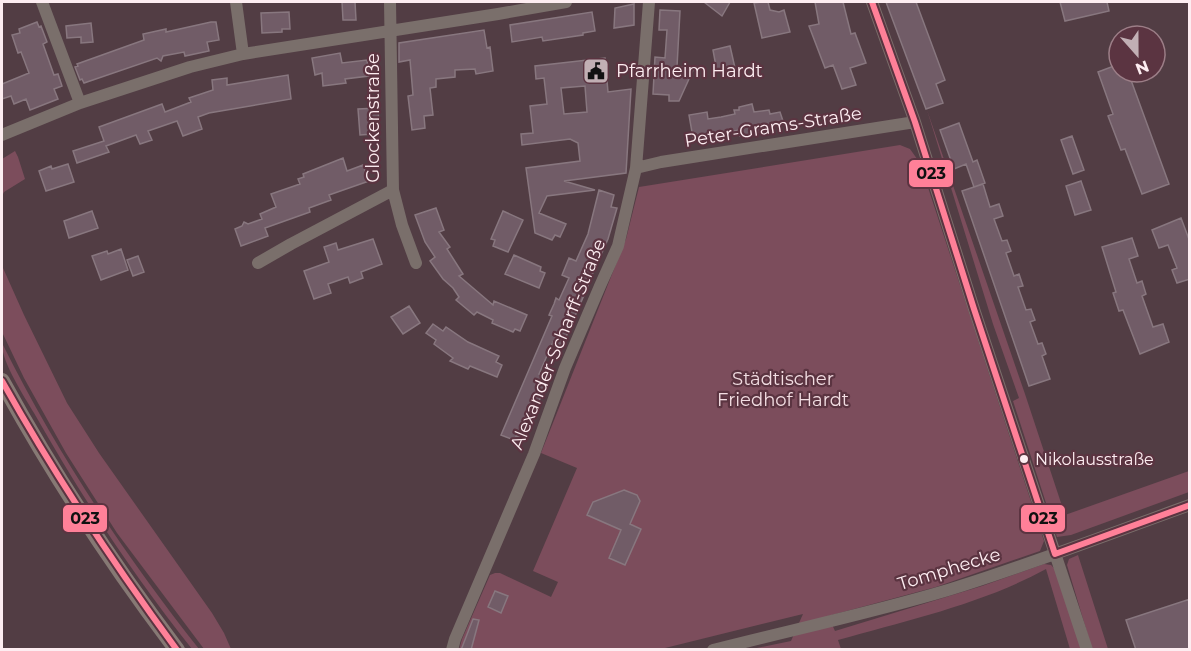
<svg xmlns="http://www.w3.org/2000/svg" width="1191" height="651" viewBox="0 0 1191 651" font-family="Montserrat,sans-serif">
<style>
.green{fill:#7c4d5c}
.building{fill:#715c67;stroke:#88777f;stroke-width:1.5;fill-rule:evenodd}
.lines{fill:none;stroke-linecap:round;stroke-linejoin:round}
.street{stroke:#7a6f6b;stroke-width:12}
.secondary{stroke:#867974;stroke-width:16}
.bus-1-casing{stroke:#5b3441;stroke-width:10}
.bus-1{stroke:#ff8098;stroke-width:6}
.bus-dot{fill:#fdedf1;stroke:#5b3441;stroke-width:2}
.labels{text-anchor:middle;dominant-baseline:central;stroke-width:4.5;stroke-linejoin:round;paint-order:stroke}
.bus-label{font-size:16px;fill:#fdedf1;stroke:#5b3441;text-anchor:start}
.poi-label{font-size:18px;fill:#fdedf1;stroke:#5b3441;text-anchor:start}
.street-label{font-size:18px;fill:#fdedf1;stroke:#5b3441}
.park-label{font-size:18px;fill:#f2dde2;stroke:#5b3441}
.line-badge{stroke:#5b3441;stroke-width:2}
.pale-badge-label{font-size:16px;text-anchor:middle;font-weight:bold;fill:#111}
</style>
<rect width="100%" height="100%" fill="#523d44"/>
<path class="green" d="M927,110L1025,394L1065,515L1189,471V492L1071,535L1057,537L1013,401L1019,398L993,324Z
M900,145L910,149L920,163L1044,541L1040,551L936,587L828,616L835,631L982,586L1044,564L1051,565L1056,570L1081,649H1070L1046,569C982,604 908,620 838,640L841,649H752L791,641L803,614L661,649L459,650L462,639L490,575L495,573H500L551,597L558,582L533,571L577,468L541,453L626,239L639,187Z
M15,151L18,157L25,179L4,192L2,196V159Z
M2,260L3,268L24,315L67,403L99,453L212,613L224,633L231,649H204L117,533L87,486L66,453L24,378L2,332Z
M2,343C56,452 124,554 199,649H192C133,575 81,496 34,413C24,396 1,361 2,343Z
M1078,555L1108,649H1092L1067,565L1069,559Z"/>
<path class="building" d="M342,2H355L356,20H343Z
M704,2H730L722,16Z
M761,2H768L770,10L779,12L784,10L790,32L762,38L754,3Z
M815,2H843L851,34L855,33L866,63L850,68L856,85L842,89L833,65L825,68L809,26L819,24Z
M886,2H916L945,80L936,84L943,103L926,109Z
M1060,2H1107L1109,11L1065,21Z
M634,4V25L614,28L615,8Z
M660,10L680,11L677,67L694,68L679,101H669V95L653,94L655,57L665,58L667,30H659Z
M289,12L290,29H282V32L262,33L261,13Z
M592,12L595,31L583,33V35L543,41L542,37L512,42L510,25Z
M37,22L39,27L41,26L47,42L43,44L54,75L58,74L62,86L54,89L58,99L30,110L26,99L14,104L11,96L2,99V84L29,73L21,52L18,53L12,35L20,33L19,29Z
M211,22H216L219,40L207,42L209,51L185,56L184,52L163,56L161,61L157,58L84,83L82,79L80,80L75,67L78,66L77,64L144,40L143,34L166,29V32Z
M91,23L93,42L81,43V37L67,38L66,26Z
M484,30L487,48L490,47L493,71L476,74L475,69L455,70V77L436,79V87L430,88L433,115L424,116L425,128L412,130L408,96L413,95L410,60L399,62V43Z
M730,46L735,68L717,72L713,50Z
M340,53L342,63L367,60L369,76L345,79L346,83L323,86L322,73L315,75L312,58Z
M605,58L608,92L631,89L626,173L564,181L595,190L547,196L539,213L566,224L560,237L555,235L552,240L535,233L526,168L580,161L578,143L570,139L522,145L521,134L533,133L530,106L547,104L544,78L536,79L535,66ZM585,86L587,112L564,114L561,88Z
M1119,64V72H1128L1169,184L1142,194L1125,149L1121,150L1108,116L1113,114L1098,72Z
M288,75L291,99L209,113L198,117L202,129L183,136L177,121L148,131L152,140L140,144L136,135L106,146L109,152L77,163L73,151L104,141L99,127L162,104L165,112L191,102L189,98L213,90L212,80L227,78V85Z
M752,104L754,112L769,110L770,114L780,112L784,124L762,128L763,132L740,136L739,130L693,138L689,115L707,112L708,119L721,117L735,114L734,110H739V107Z
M378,108L379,126L372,127L373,134L360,135L358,109Z
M959,123L973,162L977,160L985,183L974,187L966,164L954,169L940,130Z
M1072,136L1084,170L1073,174L1061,140Z
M343,158L347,171L363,165L369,181L329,195L331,200L309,208L310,212L265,228L268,236L241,246L235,229L242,226L244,222L248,224L262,219L260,214L276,207L271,194L300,184L298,179L304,177L303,174Z
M68,164L74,182L46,191L39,171L51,166L52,169Z
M1081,181L1091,210L1075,215L1066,186Z
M983,184L990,207L999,204L1003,216L994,219L1002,241L1007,240L1011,251L1006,253L1014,276L1019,274L1023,286L1018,287L1026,310L1031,309L1035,320L1030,322L1038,344L1042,343L1046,354L1042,356L1050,379L1029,386L962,191Z
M599,190L614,195L611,207L617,208L608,239L587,286H588L562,346L553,342L539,374L549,378L523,438L517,435L514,440L501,435L552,316L549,315L554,304L556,298L559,300L569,278L562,275L569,258L576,261L588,234Z
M436,208L444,230L439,232L450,247L447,249L463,274L459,276L493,305L494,301L527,315L520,331L515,329L513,332L492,323L493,320L477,312L474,315L456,300L459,297L453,288L443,279L430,261L435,257L425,242L415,215Z
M92,211L98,228L69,238L64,221Z
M503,211L523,220L508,252L493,246L495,240L491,239Z
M1181,218L1190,242V279L1177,283L1172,270L1177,268L1168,245L1159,248L1152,230Z
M1132,238L1138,256L1129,259L1137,283L1142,281L1146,294L1142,296L1153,327L1163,324L1169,342L1140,354L1123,310L1119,311L1113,293L1116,292L1102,247Z
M373,239L382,264L361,272L363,278L350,283L348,277L328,284L331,293L314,299L304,271L329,262L324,247L336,243L338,250Z
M121,249L128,270L101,280L92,256L107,251L108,254Z
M514,255L541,267L540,271L545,273L539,288L505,274Z
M138,256L144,272L133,276L127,260Z
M409,306L420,323L403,334L391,317Z
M433,324L443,331L446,327L468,342L499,356L496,362L502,365L497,377L470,366L468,369L450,361L453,358L434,344L436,340L426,333Z
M624,490L637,495L640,501L630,524L641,529L625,565L609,558L621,530L587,515L593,502Z
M495,591L508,596L501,613L488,607Z
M1190,599V650H1136L1126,620Z
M473,619L479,620L471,650H461Z"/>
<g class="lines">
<path class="street" d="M42,2L80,103
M236,2L243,54
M872,2L915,122L974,309L1087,650
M2,135L80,103L190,67L243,54L498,14L566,2
M636,168L661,162L915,122
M393,190L402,225L416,263
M258,263L291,244L393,190L390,2
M452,650L455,639L534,454L565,368L600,286L618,246L636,168L649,2
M713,650C791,630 871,613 948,590C1029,565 1109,534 1190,505"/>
<path class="secondary" d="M2,381C53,474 112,564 177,650"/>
<defs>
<path id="bus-1" d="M872,2L915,122L974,309L1055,554L1190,505
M2,381C54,474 113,563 177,650"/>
</defs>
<use href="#bus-1" class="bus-1-casing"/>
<use href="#bus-1" class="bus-1"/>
</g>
<defs>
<symbol id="civic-square" viewBox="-11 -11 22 22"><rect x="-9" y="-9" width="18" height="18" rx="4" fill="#c1afb4" stroke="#5b3441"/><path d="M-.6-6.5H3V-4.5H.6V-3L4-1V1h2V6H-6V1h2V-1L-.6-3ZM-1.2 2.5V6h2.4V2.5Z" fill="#111"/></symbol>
</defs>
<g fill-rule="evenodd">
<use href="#civic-square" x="581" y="56" width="30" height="30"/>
</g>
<circle class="bus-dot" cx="1024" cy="459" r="5"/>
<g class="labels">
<g class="bus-label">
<text x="1035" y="459">Nikolausstraße</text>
</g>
<g class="poi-label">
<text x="616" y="71">Pfarrheim Hardt</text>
</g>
<g class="street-label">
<text transform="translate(373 118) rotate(-90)">Glockenstraße</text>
<text transform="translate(773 127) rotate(-9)">Peter-Grams-Straße</text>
<text transform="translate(558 344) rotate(-68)">Alexander-Scharff-Straße</text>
<text transform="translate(949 569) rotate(-17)">Tomphecke</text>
</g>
<g class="park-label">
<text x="783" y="379">Städtischer<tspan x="783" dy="21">Friedhof Hardt</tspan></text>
</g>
</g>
<g class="line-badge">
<rect x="908" y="159" width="46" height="29" rx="6" fill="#ff8098"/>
<rect x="1020" y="504" width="46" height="29" rx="6" fill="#ff8098"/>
<rect x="62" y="504" width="46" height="29" rx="6" fill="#ff8098"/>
</g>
<g class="pale-badge-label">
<text x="931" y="179">023</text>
<text x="1043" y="524">023</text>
<text x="85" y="524">023</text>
</g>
<rect width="1191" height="651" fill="none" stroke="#fdedf1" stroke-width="6"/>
<g transform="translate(1137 54) rotate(159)"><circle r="28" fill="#5b3441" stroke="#9c7e87" stroke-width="1.5"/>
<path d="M0-4.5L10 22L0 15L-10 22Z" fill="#c1afb4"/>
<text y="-9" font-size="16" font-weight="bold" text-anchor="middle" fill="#fdedf1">N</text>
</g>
</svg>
